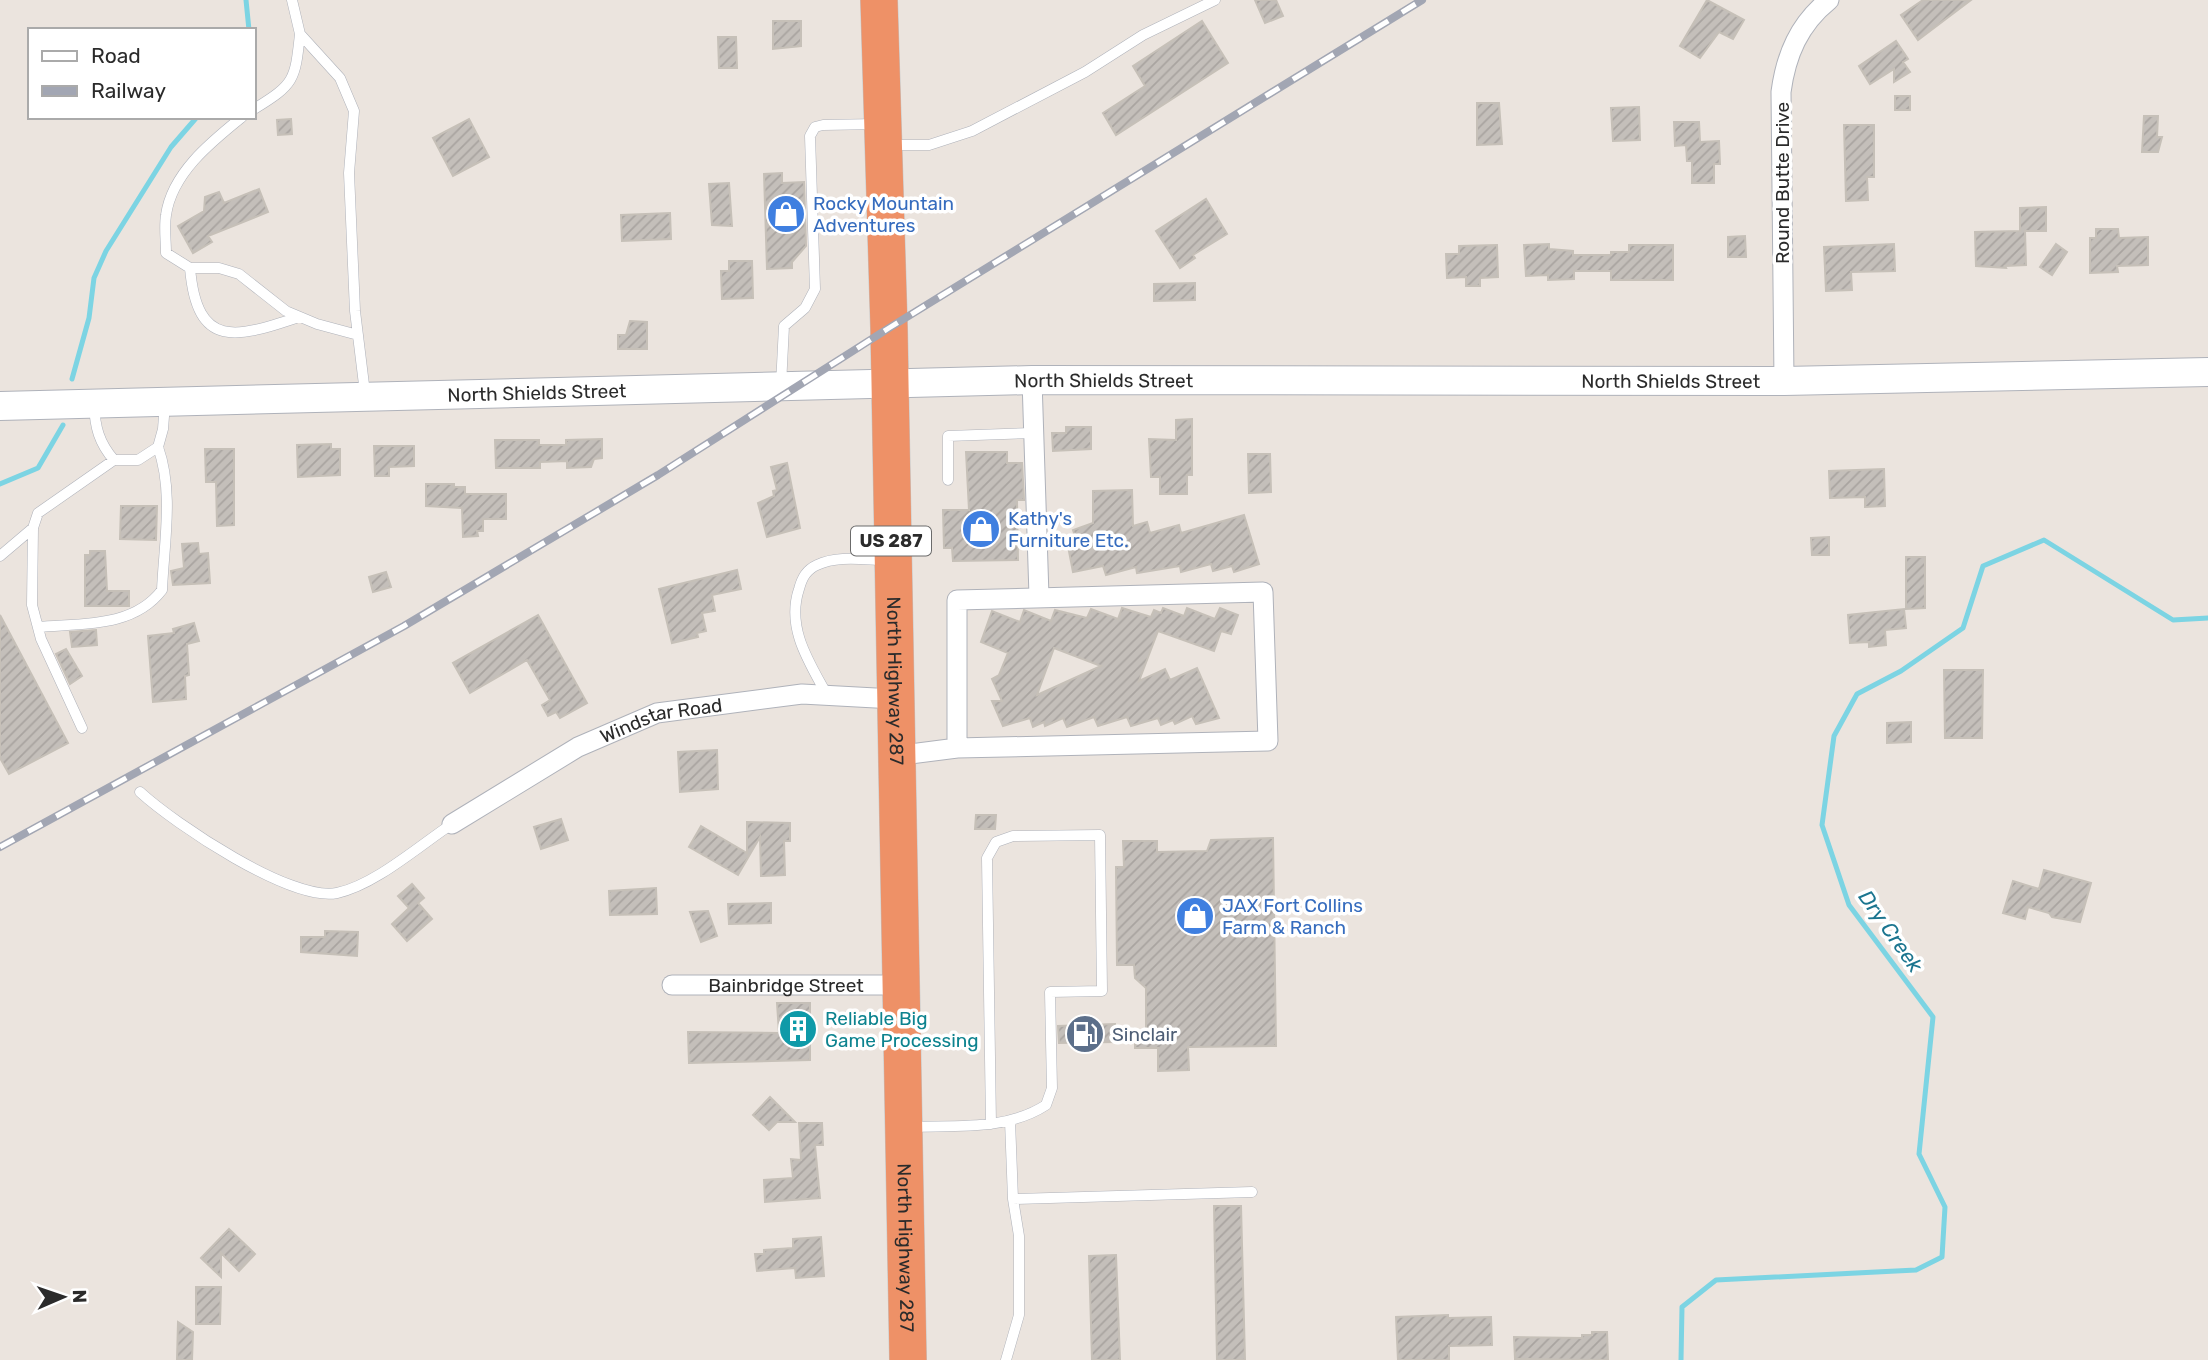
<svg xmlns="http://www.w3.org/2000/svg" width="2208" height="1360" viewBox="0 0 2208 1360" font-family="Rubik,sans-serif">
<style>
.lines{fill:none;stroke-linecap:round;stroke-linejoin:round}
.stream{stroke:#7cd4e3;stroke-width:5}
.building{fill:url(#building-hatch);stroke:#c6c0b8;stroke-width:2;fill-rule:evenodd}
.lane-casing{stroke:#afb2ba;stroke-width:11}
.street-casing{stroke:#afb2ba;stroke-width:21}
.secondary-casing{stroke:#afb2ba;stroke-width:30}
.highway-casing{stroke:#c4c4c4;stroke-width:38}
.lane{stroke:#fff;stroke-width:10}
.street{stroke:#fff;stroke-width:19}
.secondary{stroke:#fff;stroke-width:28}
.highway{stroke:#ee9167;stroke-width:37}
.rail-casing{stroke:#a2a6b3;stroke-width:8}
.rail{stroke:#fff;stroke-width:5;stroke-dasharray:16;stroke-linecap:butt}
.labels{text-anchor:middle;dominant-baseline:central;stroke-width:7;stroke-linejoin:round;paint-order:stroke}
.shield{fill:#fff;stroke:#6b6b6b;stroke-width:2}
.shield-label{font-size:18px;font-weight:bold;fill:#2b2b2b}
.street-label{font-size:19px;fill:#2b2b2b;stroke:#fff}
.shop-label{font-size:19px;fill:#366cbe;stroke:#fff;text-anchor:start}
.culture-label{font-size:19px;fill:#0d838f;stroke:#fff;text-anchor:start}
.service-label{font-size:19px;fill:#4e5e75;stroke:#fff;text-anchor:start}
.water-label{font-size:21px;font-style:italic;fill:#1b758f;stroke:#fff}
</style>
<defs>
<pattern id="building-hatch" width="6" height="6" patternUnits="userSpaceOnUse" patternTransform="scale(1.75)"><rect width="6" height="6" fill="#c4bfba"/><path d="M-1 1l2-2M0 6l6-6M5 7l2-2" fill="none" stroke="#a9a4a0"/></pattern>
</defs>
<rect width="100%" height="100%" fill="#ebe4de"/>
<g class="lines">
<path class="stream" d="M246,0L249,30
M72,379L89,318L94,278L106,251L171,147L197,117
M0,484L38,468L63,425
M1681,1360L1682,1307L1716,1280L1916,1270L1942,1257L1945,1207L1919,1154L1933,1017L1849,905L1822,825L1834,736L1857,694L1901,671L1963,628L1983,566L2044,540L2173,620L2208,618"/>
</g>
<path class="building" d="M1255,0H1276L1283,16L1265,23Z
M1707,0L1744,20L1733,39L1719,32L1700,58L1680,46Z
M1923,0H1971L1918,40L1901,15Z
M773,21H801V46L773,49Z
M1202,21L1228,63L1116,135L1103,113L1145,86L1133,66Z
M718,37H736L737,68H719Z
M1896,41L1908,59L1903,62L1910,72L1894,82V69L1870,84L1859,66Z
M1895,96H1910V110H1895Z
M1477,103H1499L1502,144L1477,145Z
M1639,107L1640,140L1613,141L1611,108Z
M2144,116H2158L2157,137H2162L2158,152H2142Z
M291,119L292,134L278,135L277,120Z
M469,119L489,157L453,176L433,138Z
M1674,122H1699L1700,142L1719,141L1720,164H1714V183H1692V161H1687L1686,145L1675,146Z
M1844,125H1874V177H1867L1868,200L1846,201Z
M782,173V183L804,182L806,246L792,262V268L767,269L764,174Z
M729,183L732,226L712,225L709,184Z
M259,189L268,212L208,236L212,242L193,253L178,226L204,211L205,197L219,192L224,203Z
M1206,199L1227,234L1193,255L1195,258L1180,268L1156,231Z
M2046,207V231H2025L2026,265L2005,266L2006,268L1976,266L1975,232L2020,231V208Z
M670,213L671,239L622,241L621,215Z
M2096,229H2118L2119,238L2148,237V265L2117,266L2118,272L2090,273V238H2096Z
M1745,236L1746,257H1728V237Z
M1549,244V249L1573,251V255H1611V252H1629V245H1673V280H1611V271H1574V279L1548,280V275L1526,276L1524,245Z
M1894,244L1895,271L1851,272L1852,290L1826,291L1824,247Z
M2056,244L2067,252L2052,275L2040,267Z
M1497,245L1498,277L1480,278V286H1466V277L1447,278L1446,254H1459V246Z
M729,261H752L753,298L722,299L721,271H729Z
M1195,283V300L1154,301V284Z
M630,321L647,322V349H618V335H626Z
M1192,419V475H1187V494H1160V477H1151L1149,439L1176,440V420Z
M1066,427H1091V449L1053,451L1052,433H1066Z
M602,439V458L594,459L591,467L567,468V461L540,462V468H496L495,440H539V445H566V440Z
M331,444V449H340V475L298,477L297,445Z
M374,446H414V466L389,467V476H375Z
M205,449H234V525L217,526L216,482H206Z
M966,452H1007V463H1022L1024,500H1017L1018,560L953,561L952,548H944L943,510H969Z
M1248,454H1270L1271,492L1249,493Z
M787,463L800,528L767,537L758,503L774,496L773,491L777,490L771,467Z
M1884,469L1885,506L1865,507V497L1830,498L1829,471Z
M426,484H454V487H465V494H506V519H483V531H477L478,536L463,537L462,508L426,506Z
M1132,490L1133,526L1147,522L1150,533L1179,525L1181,533L1244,515L1259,564L1234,572L1232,566L1213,571L1211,564L1181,572L1180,566L1137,573L1136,567L1106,575L1103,566L1073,572L1067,541L1076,539L1073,530L1093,523V491Z
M121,506H157L156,540L120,539Z
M1829,537V555H1812L1811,538Z
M198,543L199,554L208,553L210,583L173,585L171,571L184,568L182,544Z
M90,551H105L107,591H129V606H85V555H90Z
M1906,557H1925V608L1906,609Z
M737,570L741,589L712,595L715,611L702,613L706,631L697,633L698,637L672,643L659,589Z
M386,572L391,587L373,592L369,577Z
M1122,608L1151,617L1154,610L1161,613L1163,608L1184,616L1187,608L1215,619L1220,608L1238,615L1231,634L1221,631L1214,651L1158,631L1139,681L1165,669L1170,680L1197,668L1219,718L1196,724L1192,716L1175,724L1173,720L1161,725L1158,718L1131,726L1127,717L1098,726L1094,717L1067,727L1063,718L1045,726L1044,722L1033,727L1030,718L1003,726L992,701H1002L992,679L999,675L1008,653L981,642L992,611L1020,622L1024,610L1051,621L1055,610L1087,618L1091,609L1118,619ZM1054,648L1101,666L1037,695Z
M1904,609L1906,628L1885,630L1886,645L1869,647V642L1850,643L1848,615Z
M0,615L68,743L9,774L0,758Z
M538,615L587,703L560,718L556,712L548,716L542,705L550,700L527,660L470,693L453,663Z
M194,623L199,641L187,644L189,675L185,676L186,699L153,702L148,636L174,633L173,629Z
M96,630L97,645L72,647L70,632Z
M66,649L82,676L70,684L56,654Z
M1944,670H1983L1982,738H1945Z
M1911,722V742L1887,743V723Z
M717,750L718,789L680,792L678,752Z
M976,815H996L995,829H975Z
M561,819L568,840L541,849L534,827Z
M747,822L790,823V841H784L785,875L761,876L760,837L738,875L689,847L701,826L747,853Z
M1273,838L1276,1046L1188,1047L1189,1070L1158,1071V1048H1135V1031H1146V988L1135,978L1134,965H1117L1116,867H1124L1123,841H1157V852L1207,851L1211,840Z
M2044,870L2091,883L2080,922L2052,917L2049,913L2028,907L2025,919L2003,913L2013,881L2039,889Z
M412,884L424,898L418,903L432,919L407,941L392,924L409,908L398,896Z
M656,888L657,914L610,915L609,891Z
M771,903V923L729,924L728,904Z
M708,911L717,936L701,942L690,912Z
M325,931L358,932L357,956L301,952V937H325Z
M777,1003H810V1060L689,1063L688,1032L779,1033Z
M1115,1024V1042L1059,1043L1058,1026Z
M770,1097L795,1122H777L769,1130L753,1115Z
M799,1123H822L823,1145H815L820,1198L765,1202L764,1180L793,1178L791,1159L801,1160Z
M1214,1206H1241L1245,1360H1217Z
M229,1229L255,1254L239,1271L221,1253V1277L201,1258Z
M821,1237L824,1276L796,1278L795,1268L757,1271L755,1254H764V1250L793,1248V1239Z
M1116,1255L1120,1360H1092L1089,1256Z
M196,1287H221L220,1324H196Z
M1448,1315V1318L1491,1317L1492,1345L1449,1346V1360H1398L1396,1317Z
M178,1322L193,1332L192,1360H177Z
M1592,1332H1607L1608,1360L1515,1359L1514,1337L1582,1338V1335H1592Z"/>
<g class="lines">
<defs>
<path id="lane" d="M292,0L300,34L340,78L354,111L349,173L355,311L365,393
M254,109C295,84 295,80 300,34
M242,117C211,142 172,173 166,215C164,227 166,241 166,253L190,268H219L239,274L286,311L317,324L358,335
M890,145H929L972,131L1085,72L1143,35L1215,0
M190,268C197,350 236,338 299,317
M781,385L784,326L805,308L815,289L810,136L815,127L823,125L877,124
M94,405C95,427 99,443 114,460H138L158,447L163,429L165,403
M948,480V436L1033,433
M0,556L33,528
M38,627C82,623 133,628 162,590C164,543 174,492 158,447
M827,695C809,662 786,628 799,589C802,578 806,570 817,565C838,555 865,560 887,560
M82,728L41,639L32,605L33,528L38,513L114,460
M140,792C175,824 291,902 337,893C375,885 420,845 452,824
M909,1127C955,1125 1006,1131 1046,1105L1052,1088L1050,992L1102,991L1100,835L1013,836L996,842L987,858L991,1124
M1013,1199L1252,1192
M1006,1360L1019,1315V1236L1013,1199L1010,1121"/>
<g id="street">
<path d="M1032,380L1039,596"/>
<path d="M1784,381L1781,92C1786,55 1799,24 1829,0"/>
<path d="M895,756L957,748L1268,741L1263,592L957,600V748"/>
<path id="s1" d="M452,824L578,747L657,713L802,694L894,699"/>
<path id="s2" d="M672,985H902"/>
</g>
<g id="secondary">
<path id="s3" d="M0,406L1032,380L1784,381L2208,372"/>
</g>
<g id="highway">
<path id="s4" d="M879,0L889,328L908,1360"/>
</g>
</defs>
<use href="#lane" class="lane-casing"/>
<use href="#street" class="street-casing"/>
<use href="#secondary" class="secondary-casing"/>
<use href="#highway" class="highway-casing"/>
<use href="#lane" class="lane"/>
<use href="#street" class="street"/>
<use href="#secondary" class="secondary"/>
<use href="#highway" class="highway"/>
<defs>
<path id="rail" d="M0,847L404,626L658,475L889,328L1422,0"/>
</defs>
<use href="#rail" class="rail-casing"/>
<use href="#rail" class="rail"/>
</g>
<defs>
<symbol id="shop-disc" viewBox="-11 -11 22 22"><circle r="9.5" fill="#3f7fe0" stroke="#fff"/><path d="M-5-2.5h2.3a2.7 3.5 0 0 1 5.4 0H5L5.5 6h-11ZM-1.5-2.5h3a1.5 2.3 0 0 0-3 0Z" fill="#fff"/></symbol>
<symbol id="building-disc" viewBox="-11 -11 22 22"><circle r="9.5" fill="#0f9aa8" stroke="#fff"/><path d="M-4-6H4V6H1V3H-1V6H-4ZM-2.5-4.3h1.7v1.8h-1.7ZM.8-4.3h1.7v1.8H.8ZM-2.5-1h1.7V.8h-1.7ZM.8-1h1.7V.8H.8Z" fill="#fff"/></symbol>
<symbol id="fuel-disc" viewBox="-11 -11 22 22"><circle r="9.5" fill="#5c6f8a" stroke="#fff"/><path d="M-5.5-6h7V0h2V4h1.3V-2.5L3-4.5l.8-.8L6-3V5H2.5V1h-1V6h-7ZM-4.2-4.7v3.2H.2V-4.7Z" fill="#fff"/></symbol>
</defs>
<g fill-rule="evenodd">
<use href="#shop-disc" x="764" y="192" width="44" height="44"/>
<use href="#shop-disc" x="959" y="507" width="44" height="44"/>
<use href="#shop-disc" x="1173" y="894" width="44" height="44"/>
<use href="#building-disc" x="776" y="1007" width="44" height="44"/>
<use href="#fuel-disc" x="1063" y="1012" width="44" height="44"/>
</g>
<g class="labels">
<rect class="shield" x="851" y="526.5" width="80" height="29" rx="5"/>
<g class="shield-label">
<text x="891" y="541">US 287</text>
</g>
<g class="street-label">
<text transform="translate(1782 183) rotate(-90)">Round Butte Drive</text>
<text stroke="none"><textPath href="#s3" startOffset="1104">North Shields Street</textPath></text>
<text stroke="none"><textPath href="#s3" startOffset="1671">North Shields Street</textPath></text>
<text stroke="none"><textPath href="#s3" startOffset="537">North Shields Street</textPath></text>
<text stroke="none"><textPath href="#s4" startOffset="681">North Highway 287</textPath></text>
<text stroke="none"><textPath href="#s1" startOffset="236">Windstar Road</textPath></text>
<text stroke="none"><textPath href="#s2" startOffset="114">Bainbridge Street</textPath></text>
<text stroke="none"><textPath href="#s4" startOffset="1248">North Highway 287</textPath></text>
</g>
<g class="shop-label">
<text x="813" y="203">Rocky Mountain<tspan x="813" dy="22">Adventures</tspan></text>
<text x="1008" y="518">Kathy's<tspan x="1008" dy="22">Furniture Etc.</tspan></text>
<text x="1222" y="905">JAX Fort Collins<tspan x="1222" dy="22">Farm &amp; Ranch</tspan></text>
</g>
<g class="culture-label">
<text x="825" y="1018">Reliable Big<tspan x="825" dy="22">Game Processing</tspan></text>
</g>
<g class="service-label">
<text x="1112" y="1034">Sinclair</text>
</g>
<g class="water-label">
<text transform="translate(1891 931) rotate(55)">Dry Creek</text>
</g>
</g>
<rect x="28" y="28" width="228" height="91" fill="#ffffff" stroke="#aaaaaa" stroke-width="2"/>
<rect x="42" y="51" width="35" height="10" fill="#ffffff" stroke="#aaaaaa" stroke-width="2"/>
<text x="91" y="63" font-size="21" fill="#2b2b2b">Road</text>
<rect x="42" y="86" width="35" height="10" fill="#a2a6b3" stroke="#aaaaaa" stroke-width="2"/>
<text x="91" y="98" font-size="21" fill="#2b2b2b">Railway</text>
<g transform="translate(63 1297) rotate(88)" stroke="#ffffff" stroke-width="5" paint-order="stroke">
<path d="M0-5L12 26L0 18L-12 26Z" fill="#2b2b2b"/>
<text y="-10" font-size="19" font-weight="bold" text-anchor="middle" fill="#2b2b2b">N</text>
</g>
</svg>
